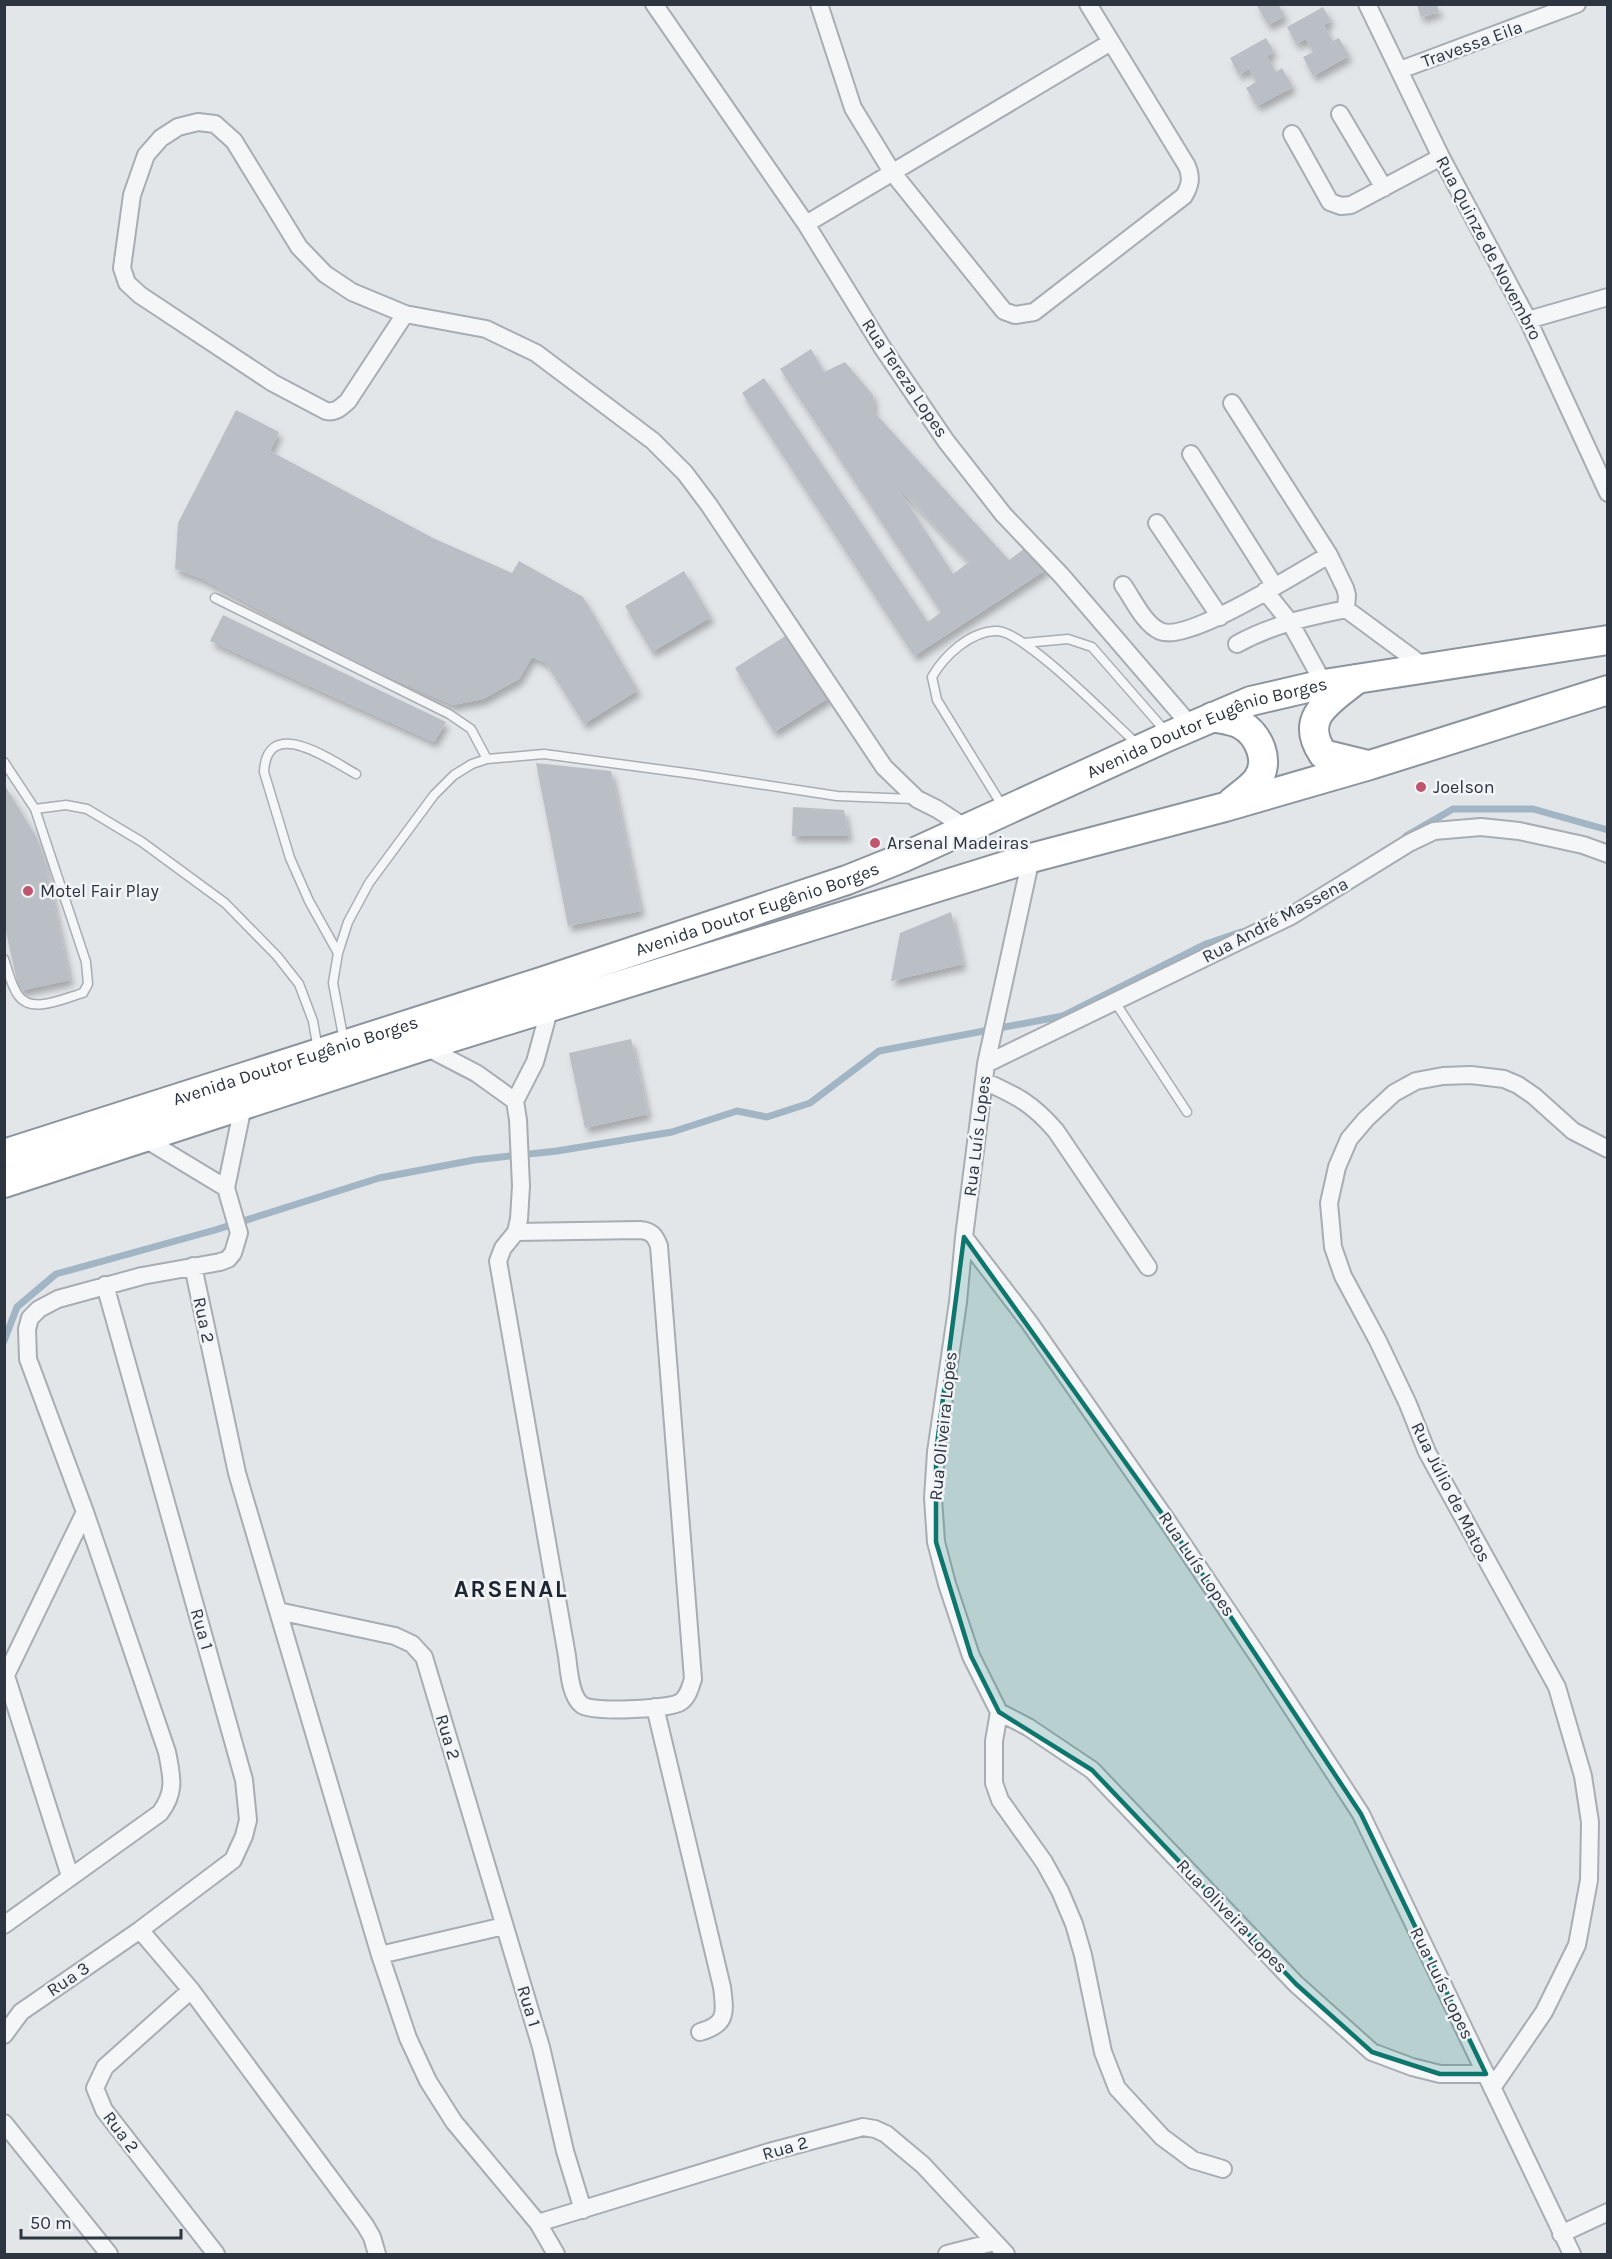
<svg xmlns="http://www.w3.org/2000/svg" width="1612" height="2259" viewBox="0 0 1612 2259" font-family="Karla,sans-serif">
<style>
.lines{fill:none;stroke-linecap:round;stroke-linejoin:round}
.stream{stroke:#a2b5c5;stroke-width:7}
.building{fill:#babfc6;fill-rule:evenodd;filter:url(#shadow)}
.service-casing{stroke:#a8adb3;stroke-width:11}
.minor-casing{stroke:#a8adb3;stroke-width:20}
.trunk-casing{stroke:#8c949e;stroke-width:32}
.service{stroke:#f5f6f8;stroke-width:8}
.minor{stroke:#f5f6f8;stroke-width:16}
.trunk{stroke:#fff;stroke-width:28}
.marked{fill:#0f766e;fill-opacity:0.2;stroke:#0f766e;stroke-width:4.5;stroke-linejoin:round}
.poi-dot{fill:#c0566d;stroke:#f2f4f7;stroke-width:2}
.labels{text-anchor:middle;dominant-baseline:central;stroke-width:5;stroke-linejoin:round;paint-order:stroke}
.street-label{font-size:18px;fill:#2c3540;stroke:#f2f4f7}
.poi-label{font-size:18px;fill:#2c3540;stroke:#f2f4f7;text-anchor:start}
.district-label{font-size:24px;font-weight:bold;letter-spacing:1.5px;fill:#1e2631;stroke:#f2f4f7}
</style>
<defs>
<filter id="shadow"><feDropShadow dx="3.5" dy="6" stdDeviation="3" flood-color="#0004"/></filter>
</defs>
<rect width="100%" height="100%" fill="#e3e6e9"/>
<g class="lines">
<path class="stream" d="M1406,836L1453,809H1533L1608,830
M4,1341L17,1307L56,1274L215,1230L379,1178L474,1160L557,1151L672,1132L737,1111L767,1117L810,1103L879,1051L1063,1016L1206,944L1241,932"/>
</g>
<path class="building" d="M1256,4H1282L1279,6L1285,16L1268,25Z
M1417,5H1437L1439,12L1421,17Z
M1323,7L1331,21L1324,25L1333,41L1339,38L1349,56L1313,76L1303,57L1313,52L1306,39L1296,44L1287,27Z
M1266,38L1274,52L1267,56L1276,72L1282,68L1293,87L1257,106L1246,88L1256,82L1249,69L1239,75L1230,58Z
M811,349L824,372L845,362L873,395L874,412L1009,560L1028,546L1047,569L914,656L742,393L764,378L928,622L941,612L780,369ZM896,485L969,562L953,574Z
M236,410L279,432L270,451L433,538L512,573L519,561L583,597L638,690L584,724L546,663L532,657L519,679L483,699L453,705L364,666L203,579L175,569L178,523Z
M684,571L711,617L652,652L625,606Z
M223,615L446,722L434,742L210,641Z
M790,633L830,697L774,732L735,668Z
M536,763L611,771L641,911L568,926Z
M4,784L37,838L45,861L70,980L19,991L4,922Z
M793,807L844,810L849,836H792Z
M951,912L963,964L891,981L900,933Z
M631,1039L648,1114L585,1128L569,1053Z"/>
<g class="lines">
<defs>
<path id="service" d="M215,598L449,714L471,729L487,759
M1024,643L1068,639L1092,647L1167,733
M4,762L35,809L86,962L88,984L83,993C65,998 31,1015 18,995C11,985 8,971 4,959
M1003,807L937,700L932,677C944,656 971,630 998,631C1026,633 1112,721 1137,744
M35,809L66,805L87,809L142,842L225,903L277,956L299,984L313,1021L318,1050
M338,953L309,901L290,858L264,772C267,714 332,761 356,774
M1115,1002L1187,1112
M344,1041L333,983L338,953L348,922L369,883L434,795L454,775L472,764L487,759L544,754L693,774L837,796L913,799"/>
<path id="minor" d="M654,4L806,224L882,347L946,441L1003,514L1061,575L1191,726
M819,4L853,108L892,172L1004,311L1015,315L1034,312L1184,196C1190,186 1192,178 1187,166L1088,4
M1367,4L1441,157L1528,320L1608,493
M1400,70L1577,4
M1340,114L1384,188
M1292,134L1330,202L1341,206L1351,205L1441,157
M806,224L1111,42
M405,314L348,401C341,407 336,413 326,411L273,383L140,295L127,283L122,268L132,195L146,155L161,138L178,127L198,122L215,124L234,141L299,247L325,274L352,292L405,314L486,329L536,353L653,441L685,473L709,505L884,767L917,799L937,809L966,828
M1528,320L1608,297
M1232,403L1329,555L1345,588L1347,595L1346,609C1308,617 1271,625 1237,644
M1191,454L1274,585
M1157,523L1220,617
M1123,585C1133,599 1144,624 1160,631C1187,644 1300,571 1329,555
M1265,591L1290,622L1324,684
M1346,609L1426,668
M1031,858L986,1064L964,1237L1029,1322L1168,1522L1262,1662L1361,1814L1572,2254
M424,1046L476,1073L515,1101
M986,1064L1291,916L1409,843L1434,831L1481,827L1519,831L1583,845L1608,854
M984,1081C1017,1096 1032,1103 1056,1131L1148,1267
M145,1139L226,1188
M516,1232L640,1230C651,1231 655,1235 659,1246L693,1679C690,1688 688,1698 679,1703C666,1709 592,1713 582,1705C570,1696 569,1670 567,1656L498,1261L503,1248L516,1232L519,1219L521,1186L518,1120L515,1101L535,1062L550,1007
M964,1237L958,1302L936,1452L933,1498L936,1542L947,1584L971,1656L999,1712
M193,1266L237,1473L380,1955L408,2038L428,2081L454,2122L538,2223L556,2254
M278,1611L395,1636L412,1644L424,1657L541,2047L565,2151L583,2210
M6,1676L70,1876
M4,1679L85,1512
M655,1707L722,1987C725,2012 728,2024 700,2032
M4,1925L160,1813C176,1792 172,1777 167,1752L85,1512L28,1359L27,1329L30,1318L39,1309L58,1299L142,1276L220,1262L228,1259L233,1253L239,1233L226,1188L243,1106
M140,1930L191,1990L365,2225L372,2237L377,2254
M380,1955L504,1926
M191,1990L105,2067L95,2088L104,2110L216,2254
M4,2035L21,2012L140,1930L233,1860L244,1836L248,1820L244,1780L105,1285
M1492,2088L1544,2012L1577,1945L1589,1880L1590,1822L1583,1776L1557,1687L1427,1452L1408,1404L1378,1341L1343,1276L1333,1247L1329,1203L1337,1167L1349,1139L1366,1119L1394,1093L1416,1081L1443,1076L1471,1075L1504,1079L1518,1085L1534,1096L1573,1131L1608,1149
M4,2123L109,2254
M1223,2169L1193,2160L1162,2137L1117,2088L1103,2052L1083,1955L1074,1924L1060,1891L1044,1862L1000,1800L994,1783V1741L999,1712L1028,1727L1092,1770L1296,1984L1372,2052L1412,2067L1440,2074H1486
M538,2223L769,2152L863,2127L875,2129L886,2134L923,2165L1006,2254
M1561,2234L1608,2212
M947,2254L994,2242"/>
<g id="trunk">
<path d="M1357,679C1330,701 1298,717 1323,754L1368,765"/>
<path d="M1212,717C1221,719 1232,720 1240,724C1259,734 1271,762 1257,780C1251,788 1240,795 1232,802"/>
<path id="s1" d="M4,1154L544,981L847,880L902,858L1169,736L1251,701L1324,684L1608,640"/>
<path d="M4,1183L424,1046L1031,858L1225,807L1370,765L1608,690"/>
</g>
</defs>
<use href="#service" class="service-casing"/>
<use href="#minor" class="minor-casing"/>
<use href="#trunk" class="trunk-casing"/>
<use href="#service" class="service"/>
<use href="#minor" class="minor"/>
<use href="#trunk" class="trunk"/>
</g>
<path class="marked" d="M964,1237L1168,1522L1361,1814L1486,2074H1440L1372,2052L1296,1984L1092,1770L999,1712L971,1656L936,1542V1452Z"/>
<g class="poi-dot">
<circle cx="1421" cy="787" r="6"/>
<circle cx="875" cy="843" r="6"/>
<circle cx="28" cy="891" r="6"/>
</g>
<g class="labels">
<g class="street-label">
<text transform="translate(1472 44) rotate(-20)">Travessa Eila</text>
<text transform="translate(1489 248) rotate(62)">Rua Quinze de Novembro</text>
<text transform="translate(905 378) rotate(56)">Rua Tereza Lopes</text>
<text stroke="none"><textPath href="#s1" startOffset="1278">Avenida Doutor Eugênio Borges</textPath></text>
<text stroke="none"><textPath href="#s1" startOffset="792">Avenida Doutor Eugênio Borges</textPath></text>
<text transform="translate(1275 920) rotate(-28)">Rua André Massena</text>
<text stroke="none"><textPath href="#s1" startOffset="306">Avenida Doutor Eugênio Borges</textPath></text>
<text transform="translate(977 1136) rotate(-83)">Rua Luís Lopes</text>
<text transform="translate(204 1320) rotate(78)">Rua 2</text>
<text transform="translate(943 1426) rotate(-84)">Rua Oliveira Lopes</text>
<text transform="translate(1451 1492) rotate(63)">Rua Júlio de Matos</text>
<text transform="translate(1197 1564) rotate(56)">Rua Luís Lopes</text>
<text transform="translate(202 1629) rotate(74)">Rua 1</text>
<text transform="translate(448 1737) rotate(73)">Rua 2</text>
<text transform="translate(1232 1916) rotate(46)">Rua Oliveira Lopes</text>
<text transform="translate(68 1979) rotate(-34)">Rua 3</text>
<text transform="translate(1442 1983) rotate(64)">Rua Luís Lopes</text>
<text transform="translate(529 2006) rotate(73)">Rua 1</text>
<text transform="translate(121 2132) rotate(53)">Rua 2</text>
<text transform="translate(785 2148) rotate(-16)">Rua 2</text>
</g>
<g class="poi-label">
<text x="1433" y="787">Joelson</text>
<text x="887" y="843">Arsenal Madeiras</text>
<text x="40" y="891">Motel Fair Play</text>
</g>
<g class="district-label">
<text x="511" y="1589">ARSENAL</text>
</g>
</g>
<rect width="1612" height="2259" fill="none" stroke="#2c3540" stroke-width="12"/>
<path d="M21 2229v9h160v-9" fill="none" stroke="#2c3540" stroke-width="3"/>
<text x="30" y="2229" font-size="18" fill="#2c3540" stroke="#f2f4f7" stroke-width="4.5" paint-order="stroke">50 m</text>
</svg>
